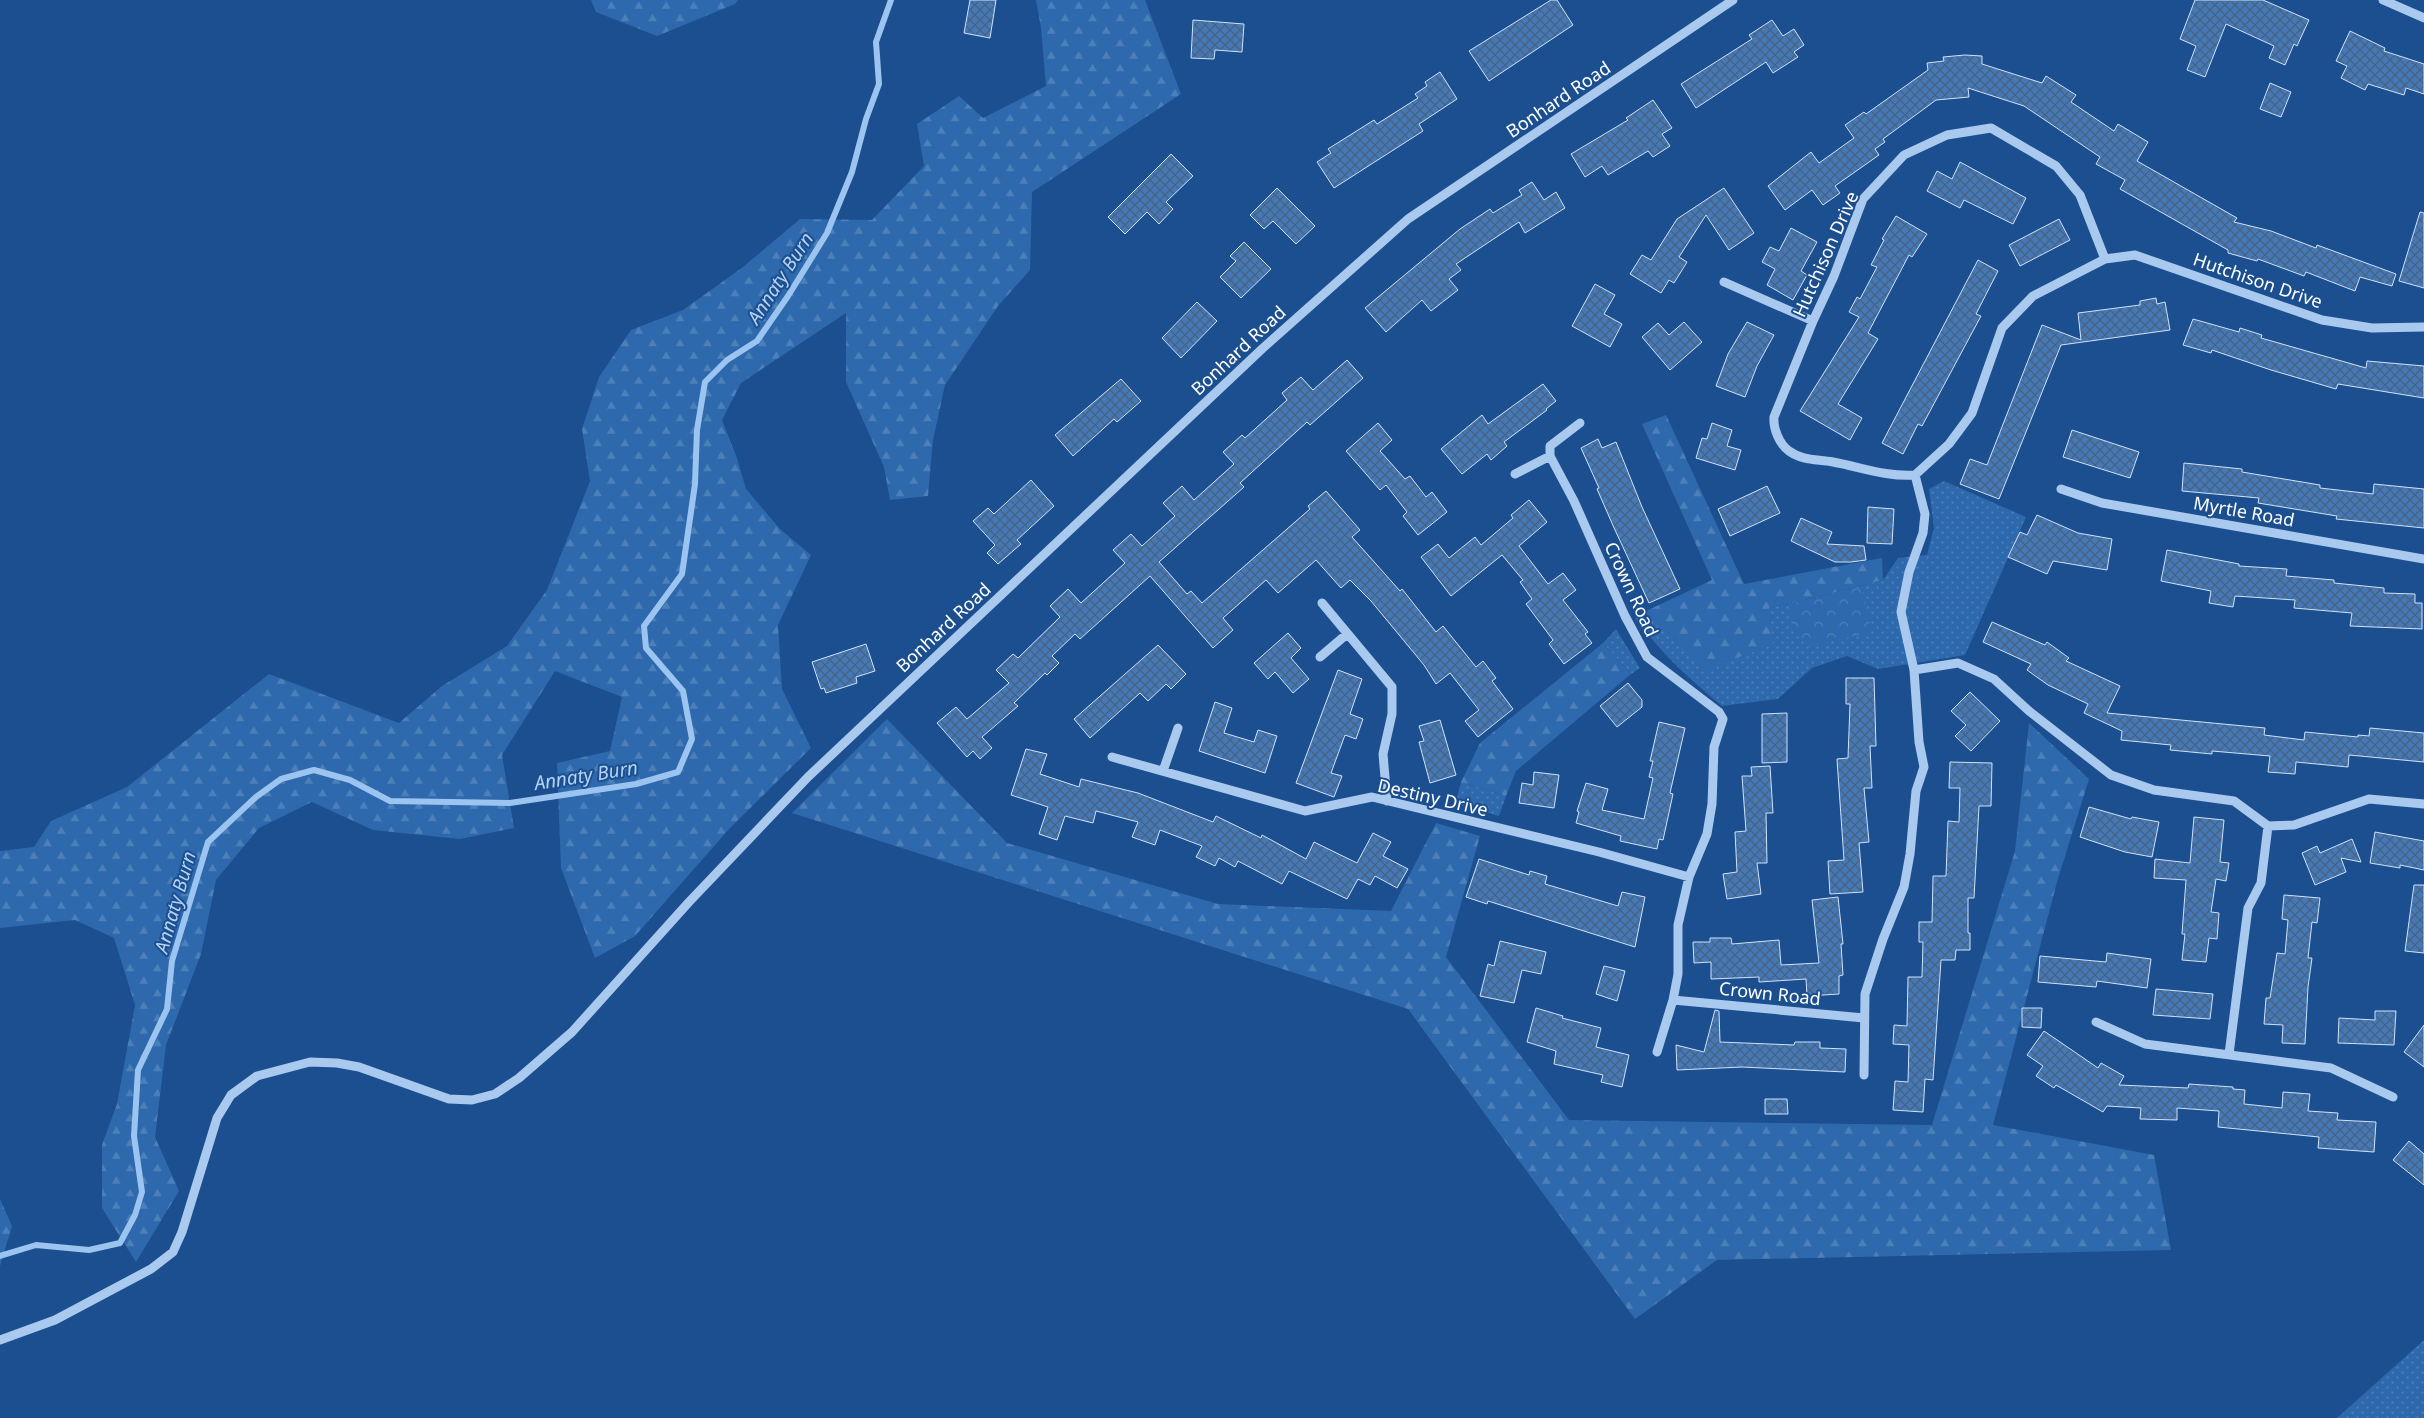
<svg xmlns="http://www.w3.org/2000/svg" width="2424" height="1418" viewBox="0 0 2424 1418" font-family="'Noto Sans',sans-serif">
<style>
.grass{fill:url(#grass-dots)}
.forest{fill:url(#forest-firs)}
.park{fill:url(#park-crowns)}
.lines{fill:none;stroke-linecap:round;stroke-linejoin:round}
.stream{stroke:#9cc4f0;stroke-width:6}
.building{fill:url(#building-cross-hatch);stroke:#cfe3fa}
.minor{stroke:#a9c9ee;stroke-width:9}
.labels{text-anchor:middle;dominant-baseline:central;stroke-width:4;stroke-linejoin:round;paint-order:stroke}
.street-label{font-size:18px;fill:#fff;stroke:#1b4f8f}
.water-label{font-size:19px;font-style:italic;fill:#b5d3f5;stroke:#1b4f8f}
</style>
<defs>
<pattern id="grass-dots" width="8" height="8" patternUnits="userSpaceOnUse" patternTransform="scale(1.25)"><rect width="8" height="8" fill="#2e69ad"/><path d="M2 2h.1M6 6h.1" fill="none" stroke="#4d80b9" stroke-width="1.8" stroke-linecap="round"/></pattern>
<pattern id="forest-firs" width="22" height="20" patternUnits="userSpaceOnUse" patternTransform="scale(1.25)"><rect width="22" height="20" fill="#2e69ad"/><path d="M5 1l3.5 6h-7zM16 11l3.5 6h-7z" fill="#4d80b9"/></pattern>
<pattern id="park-crowns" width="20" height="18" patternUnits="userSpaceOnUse" patternTransform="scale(1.25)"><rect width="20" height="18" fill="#2e69ad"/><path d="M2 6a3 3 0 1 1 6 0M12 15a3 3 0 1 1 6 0" fill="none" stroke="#4d80b9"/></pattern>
<pattern id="building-cross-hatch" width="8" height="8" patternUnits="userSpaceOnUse" patternTransform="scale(1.25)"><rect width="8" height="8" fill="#4478b7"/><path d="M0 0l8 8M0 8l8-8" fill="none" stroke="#486282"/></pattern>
</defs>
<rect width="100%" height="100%" fill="#1b4f8f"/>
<path class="grass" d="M1944,481L2026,517L1965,655L1878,669L1847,656L1812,668L1778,699L1722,706C1688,678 1661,653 1635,618L1646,611L1709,671L1725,662L1772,645L1768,607L1789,604L1883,580L1898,558L1927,555L1934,528L1929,489Z
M1616,629L1640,668L1631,674L1603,643Z
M1461,782L1506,796L1499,816L1455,804Z
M2424,1340V1418H2337Z"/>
<path class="forest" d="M591,0H738L735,4L657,36L596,12Z
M1036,0H1145L1181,94L1032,192L1030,270L998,306L945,385L933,440L928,496L890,500L884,467L846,382V313L741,383L722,420L737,458L746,489L780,529L811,555L778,625L782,689L811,748L730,828L635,936L595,958L561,868L557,763L610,751L622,697L555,671L502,755L514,828L460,839L373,830L312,802L259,828L216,880L201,954L166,1045L155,1137L179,1191L136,1262L102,1208V1145L117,1104L135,1005L114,938L75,920L0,928V851L34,847L51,821L127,787L269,674L399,723L442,686L507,646L547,590L590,481L582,429L599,377L631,330L683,310L743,267L800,219L872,220L924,166L917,124L959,96L983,118L1046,86L1041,28Z
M1666,415L1744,584L1882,558L1883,580L1789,604L1769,607L1773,645L1725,662L1709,672L1646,611L1712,580L1642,424Z
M1603,643L1631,674L1516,771L1506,796L1461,782L1480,743Z
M887,719L1007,843L1218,904L1391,911L1436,823L1480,836L1446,957L1569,1120L1932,1125L2015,851L2029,723L2089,779L2057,882L1993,1125L2154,1155L2171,1250L1717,1260L1635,1319L1408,1009L792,813Z
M0,1199L12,1226L0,1266Z"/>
<path class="park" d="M1862,587L1872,632L1807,647L1793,627L1789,604Z"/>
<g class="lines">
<path class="stream" d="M0,1256L36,1245L89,1250L120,1243L135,1215L142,1192L134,1136L138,1070L167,1009L172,961L208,842L256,797L281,779L314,770L350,780L390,801L510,803L636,784L678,772L692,739L683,691L646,648L644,626L682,574L695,484L697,430L705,382L727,360L757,341L788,296L827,233L852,172L866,119L879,84L876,42L891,0"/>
</g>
<path class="building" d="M970,0H996L990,38L964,33Z
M1551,0H1557L1573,25L1489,81L1469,51Z
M2195,0H2263L2309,20L2297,46L2294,44L2285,65L2269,58L2274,46L2226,24L2205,77L2187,70L2196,46L2180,39Z
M1193,20L1244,24L1242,52L1215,50L1214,59L1191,58Z
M1772,20L1783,36L1794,29L1804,45L1794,52L1798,57L1773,73L1766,62L1696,108L1681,84L1752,39L1749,35Z
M2350,31L2385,48L2384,51L2424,64V94L2406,88L2404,95L2368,84L2365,90L2341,78L2347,66L2336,61Z
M1965,55L1982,56V64L2042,83L2046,76L2076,95L2071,102L2114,131L2118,124L2148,142L2137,161L2237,218L2234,222L2271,231L2316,248L2317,245L2396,274L2392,286L2360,277L2355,291L2306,272L2304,276L2258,259L2257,261L2228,253V250L2120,189L2125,180L2096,164L2100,157L2024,106L1968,88L1969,97L1936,100L1883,139L1885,142L1875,149L1879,155L1835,186L1840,193L1823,205L1812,190L1785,210L1768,186L1811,152L1819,163L1854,138L1845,125L1864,112L1866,114L1928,70L1927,63L1944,61L1943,57Z
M1440,72L1457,99L1419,124L1423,131L1334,188L1317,162L1331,153L1328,149L1374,120L1377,124L1418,98L1415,94L1427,86L1425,82Z
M2270,83L2291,92L2281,117L2260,109Z
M1653,100L1672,128L1662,134L1670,146L1653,157L1648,151L1608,175L1602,166L1585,177L1571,154L1628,120L1626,118Z
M1171,154L1193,176L1166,202L1173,209L1159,224L1147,212L1125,234L1108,217Z
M1960,162L2026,198L2013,224L1964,200L1960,208L1927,191L1937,171L1952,179Z
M1532,182L1544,200L1556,192L1565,208L1525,233L1519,222L1456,264L1461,270L1449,279L1458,290L1431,311L1422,300L1386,332L1365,308L1460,229L1490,209L1493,213L1522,195L1519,190Z
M1277,188L1315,226L1296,244L1273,221L1264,229L1250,215Z
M1724,188L1754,233L1729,250L1706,215L1679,257L1687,262L1674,283L1669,280L1661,293L1630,274L1642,255L1651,260L1677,219Z
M2420,212L2424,213V288L2399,281Z
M1896,216L1927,234L1912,257L1909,255L1868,333L1878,339L1838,404L1862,418L1850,440L1800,411L1859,317L1849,312L1857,297L1860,299L1877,267L1871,265L1884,240L1882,239Z
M2059,219L2070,240L2020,266L2009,245Z
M1791,228L1817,242L1801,271L1807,275L1793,300L1767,285L1775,269L1762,262L1770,247L1779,251Z
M1244,242L1271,269L1241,298L1220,277L1236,261L1230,256Z
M1978,260L1998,271L1976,314L1981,316L1922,426L1918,424L1903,454L1882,443Z
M1595,284L1615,295L1604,314L1622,324L1610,347L1572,326Z
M2156,298L2157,304L2165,302L2170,330L2061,345L1999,499L1960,484L1970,459L1987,465L2042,325L2081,340L2078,313L2140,305V301Z
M1197,302L1217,321L1181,358L1162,338Z
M2193,319L2239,332L2240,328L2262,335L2261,338L2366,368L2367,361L2424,366V398L2338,384L2336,389L2271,370L2212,350L2211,353L2183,345Z
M1684,322L1702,342L1670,370L1642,337L1658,323L1669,335Z
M1747,322L1774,335L1757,366L1745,397L1716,386L1728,354Z
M1347,360L1363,378L1310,425L1307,422L1240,483L1244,487L1159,562L1187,594L1191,591L1202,603L1310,509L1308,506L1326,491L1360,530L1352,537L1400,591L1402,589L1436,632L1443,626L1476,667L1483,661L1496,678L1492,681L1513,709L1478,737L1465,721L1479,710L1450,673L1436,684L1424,665L1371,601L1350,580L1341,588L1316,560L1278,593L1266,580L1223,618L1233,630L1213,648L1150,576L1080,639L1075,634L1052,656L1059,663L1047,675L1045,673L1014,703L1018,706L982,737L992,748L980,759L973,751L967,757L937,723L956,707L967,719L1009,683L996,670L1013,654L1018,658L1060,617L1050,606L1068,589L1081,603L1125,563L1113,550L1131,534L1142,546L1175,516L1163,503L1182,486L1194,500L1234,464L1223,452L1242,435L1245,438L1287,400L1282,393L1301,377L1313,390Z
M1121,379L1141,401L1117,422L1114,419L1073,456L1055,435Z
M1543,384L1556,401L1546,409L1547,410L1504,442L1507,446L1491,460L1487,454L1462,474L1441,449L1482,415L1488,424Z
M1378,423L1392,440L1380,451L1405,479L1410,476L1426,497L1432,492L1447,512L1418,535L1403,516L1407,512L1386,485L1380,490L1346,451Z
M1712,423L1732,430L1727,446L1741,450L1735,470L1696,458L1702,438L1707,439Z
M2072,430L2139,452L2130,478L2063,457Z
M1598,439L1602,448L1616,442L1642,507L1680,589L1649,603L1615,530L1597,489L1599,488L1581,448Z
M2184,463L2242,469V472L2320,485V488L2373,494L2374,484L2424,489V528L2336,519L2337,516L2258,503L2259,498L2182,491Z
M1031,480L1054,506L1017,540L1021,544L998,564L987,553L995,545L973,521L988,508L994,514Z
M1767,486L1780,513L1730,536L1718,509Z
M1529,500L1547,522L1519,546L1548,584L1563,573L1576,590L1563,600L1588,632L1585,634L1592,643L1564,664L1549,644L1553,640L1526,604L1532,599L1520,582L1523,580L1502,555L1451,596L1421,557L1438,544L1449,558L1475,537L1481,545L1513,518L1511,515Z
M1868,507L1894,509L1892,544L1867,543Z
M2037,515L2078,533L2112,539L2107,570L2053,561L2047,574L2008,557L2020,532L2027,535Z
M1801,518L1832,532L1827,544L1864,546L1866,560L1851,562H1835L1791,541Z
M2167,550L2239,564V566L2287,569L2286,576L2334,580V583L2384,588V593L2415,594V603H2422V629L2350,626L2352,613L2294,608L2295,600L2235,596L2233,607L2209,603L2211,591L2161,581Z
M1992,622L2045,645L2047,642L2069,658L2066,661L2120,686L2107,713L2265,728L2264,735L2304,740L2305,732L2358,737V735L2369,736L2370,728L2424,733V762L2349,755L2348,767L2296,762L2295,774L2268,772L2270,756L2212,751V754L2170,750L2171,745L2121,740L2122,731L2084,713L2088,704L2048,685L2027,670L2031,664L1983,642Z
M1288,633L1301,648L1291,658L1309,679L1293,693L1275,672L1268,679L1254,663Z
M866,644L875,671L856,677L857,683L826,693L824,688L821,689L812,662Z
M1158,645L1186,674L1171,689L1166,684L1148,701L1140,693L1090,738L1074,719Z
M1338,670L1362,679L1350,714L1363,719L1356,739L1345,735L1331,773L1342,776L1334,797L1296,783Z
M1846,678H1874L1876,746H1870L1872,788H1864L1869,842L1859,843L1863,892L1830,894L1828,861L1844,860L1837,759L1848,758L1850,704H1846Z
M1628,683L1642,700V707L1617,727L1600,706Z
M1970,692L2000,721L1971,751L1955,736L1966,725L1951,711Z
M1215,702L1232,708L1224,733L1254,742L1258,730L1277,736L1265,773L1199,751Z
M1787,713V762L1762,763V714Z
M1440,720L1456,775L1430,783L1419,742L1424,741L1419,726Z
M1659,722L1685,728L1670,793L1673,794L1663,840L1659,839L1657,849L1620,841L1621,836L1576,823L1579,812L1577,811L1586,783L1608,789L1602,810L1644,819L1653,778L1649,777L1653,761H1650Z
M1026,749L1047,754L1040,774L1079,787L1081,779L1138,793L1213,822L1216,816L1261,838L1262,835L1306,859L1314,842L1357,863L1373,833L1391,842L1383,856L1408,869L1397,888L1375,876L1370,885L1358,879L1347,899L1289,871L1282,884L1238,861L1235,867L1219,858L1215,866L1196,857L1202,846L1160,830L1155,845L1132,837L1138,822L1096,811L1093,823L1065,816L1057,840L1039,834L1048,807L1011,795Z
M1950,762L1992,763L1991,806H1979L1974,898H1968V933H1970V950H1956L1955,960H1941L1933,1080L1925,1079L1923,1112L1893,1110L1895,1081L1908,1082L1909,1045L1893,1044L1894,1025L1907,1026L1908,977H1922L1923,942H1919V922H1932L1933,876H1946L1948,821L1959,822L1960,788H1949Z
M1770,766L1773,813H1766L1767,863H1757L1761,894L1727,899L1723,874L1737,872L1735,832L1746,831L1742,776H1752L1751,767Z
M1534,772L1559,775L1554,808L1519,803L1522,783L1533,785Z
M2089,807L2131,819L2132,817L2159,822L2152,857L2125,852L2080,837Z
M2194,817L2224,820L2220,862L2229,863L2226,881L2216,879L2211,912L2219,913L2217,939L2209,938L2206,962L2182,960L2185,934H2182L2186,880L2154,878L2155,859L2190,863Z
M2375,832L2424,841V870L2400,865V868L2370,863Z
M2352,839L2361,862L2341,858L2346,872L2315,885L2302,853L2317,846L2320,853Z
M1479,859L1529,875L1530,871L1547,876L1545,884L1618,906L1622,892L1645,897L1635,947L1488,901L1487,904L1466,897Z
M2414,885H2424V953L2405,951Z
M2284,895L2320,898L2317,923L2312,922L2308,958H2312L2308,987L2305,1044L2282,1043L2283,1025L2264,1024L2266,998H2270L2277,953L2285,954L2288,920L2282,919Z
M1838,897L1843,944H1841L1843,975L1839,976V994L1807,996L1806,979L1759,982V977L1711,979V962L1694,963L1693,942H1710V938H1731L1732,944L1779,940L1781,965L1819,963L1812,900Z
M1500,941L1546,952L1541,974L1522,970L1514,1003L1480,996L1488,964L1494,966Z
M2107,953L2151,959L2147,988L2097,981L2096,987L2038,982L2040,956L2106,962Z
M1604,966L1625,971L1617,1001L1596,994Z
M2156,989L2213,994L2210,1019L2153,1015Z
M1536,1008L1563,1016L1562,1018L1601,1028L1596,1047L1629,1055L1622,1087L1601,1082L1603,1075L1554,1064L1556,1051L1527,1042Z
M2022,1008H2042L2041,1028L2022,1027Z
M1715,1010L1719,1011L1720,1042L1794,1045L1795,1042H1820V1048L1846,1049L1845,1072L1742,1067L1677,1070L1676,1045L1704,1052Z
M2375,1011H2396L2394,1045L2338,1043L2339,1018L2375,1020Z
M2424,1025V1067L2404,1052Z
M2044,1031L2098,1068L2101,1063L2124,1076L2119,1085L2188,1088L2189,1084L2233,1087V1089L2245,1090L2244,1104L2282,1108L2283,1092L2310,1094L2308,1111L2338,1113L2337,1120L2376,1122L2374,1152L2318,1148L2319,1137L2218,1127L2219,1111L2177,1108V1120L2140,1119L2141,1108L2107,1106L2103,1112L2056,1085L2054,1088L2036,1076L2043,1066L2027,1055Z
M1765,1099H1787L1788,1114H1765Z
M2409,1141L2424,1154V1185L2393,1160Z"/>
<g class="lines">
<path class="minor" d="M2383,0L2424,18
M2105,259L2080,195L2056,166L1991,128L1947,135L1904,155L1863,199L1834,276L1813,321L1774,417C1773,428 1779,444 1789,451C1803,461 1816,459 1833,462C1861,467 1886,477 1915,475L1949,444L1972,413L2002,328L2033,296L2105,259L2135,255L2322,320L2372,328L2424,327
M1724,282L1813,321
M1550,456L1574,501L1625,616L1647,657L1719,712L1723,719L1714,747L1712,804L1707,834L1689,877L1678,925V974L1673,1000
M1515,474L1550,456V446L1580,423
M2061,489L2102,503L2424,559
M1322,603L1392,687V714L1383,754L1387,801
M1320,657L1347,634
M1914,670L1958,663L1994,679L2029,711L2111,775L2154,790L2234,801L2268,826L2294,825L2369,799L2424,804
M1112,757L1305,811L1372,797L1599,852L1689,877
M1163,771L1178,728
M2096,1022L2145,1044L2331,1068L2393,1097
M1657,1052L1673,1000L1864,1018
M2229,1054L2248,908L2261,883L2268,826
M1864,1075L1865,994L1883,939L1904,887L1910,854L1916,791L1924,767L1919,742L1914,670L1901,612L1909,572L1923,533L1925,514L1915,475
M0,1340L55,1320L151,1269L173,1252L182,1232L217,1118L231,1095L257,1076L310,1062L337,1063L359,1067L449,1099L472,1100L495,1094L519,1078L572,1032L689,902L808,777L1263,348L1408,219L1733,0"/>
</g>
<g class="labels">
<g class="street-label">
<text transform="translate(1558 99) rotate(-34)">Bonhard Road</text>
<text transform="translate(1825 254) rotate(-66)">Hutchison Drive</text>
<text transform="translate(2258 280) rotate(19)">Hutchison Drive</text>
<text transform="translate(1238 350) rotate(-43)">Bonhard Road</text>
<text transform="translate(2244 511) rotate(10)">Myrtle Road</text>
<text transform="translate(1632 589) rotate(65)">Crown Road</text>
<text transform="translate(943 627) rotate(-43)">Bonhard Road</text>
<text transform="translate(1433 797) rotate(13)">Destiny Drive</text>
<text transform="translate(1770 993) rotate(6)">Crown Road</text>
</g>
<g class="water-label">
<text transform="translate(780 278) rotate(-57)">Annaty Burn</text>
<text transform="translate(586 775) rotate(-9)">Annaty Burn</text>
<text transform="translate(175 902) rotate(-74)">Annaty Burn</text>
</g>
</g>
</svg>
